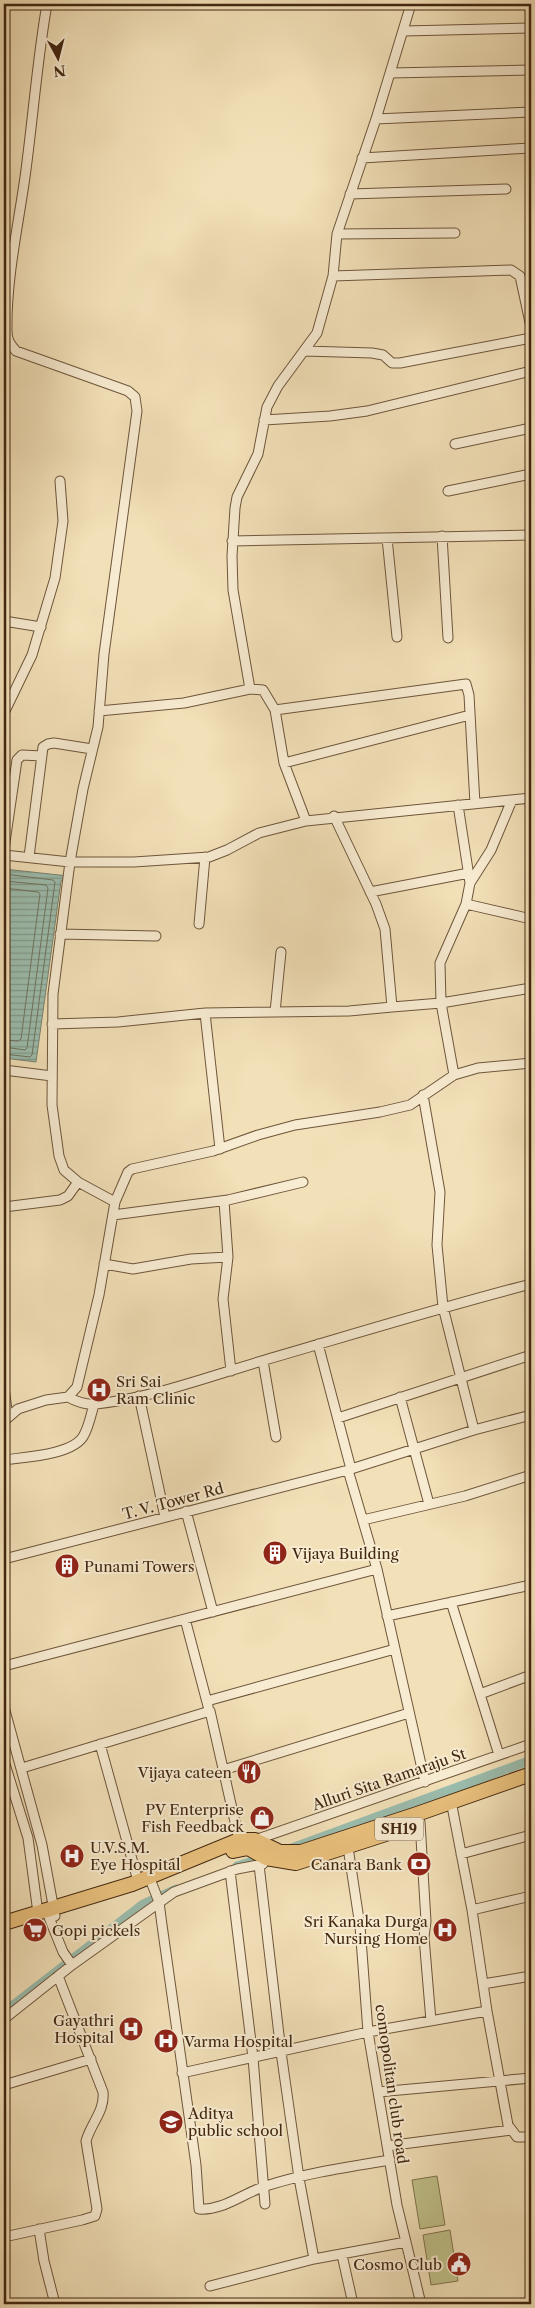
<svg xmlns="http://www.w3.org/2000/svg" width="535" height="2308" viewBox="0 0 535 2308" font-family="'Libre Caslon Text',serif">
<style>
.pitch{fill:#c0c18a;stroke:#81744d}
.water{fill:url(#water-rules);stroke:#77816f}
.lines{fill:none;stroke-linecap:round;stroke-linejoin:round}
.shore{stroke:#6e725f;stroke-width:1}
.canal{stroke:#9bbdae;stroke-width:9}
.minor-casing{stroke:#6e553a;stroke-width:11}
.primary-casing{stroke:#422710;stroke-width:16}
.minor{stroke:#f7ebd1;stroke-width:9}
.primary{stroke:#e9c07c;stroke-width:14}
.labels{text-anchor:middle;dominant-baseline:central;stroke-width:4;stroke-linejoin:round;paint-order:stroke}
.shield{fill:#f7ebd1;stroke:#78624a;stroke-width:1}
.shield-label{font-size:14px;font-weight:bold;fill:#422710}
.poi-label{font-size:15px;fill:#422710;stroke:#f7ebd1;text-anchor:start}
.street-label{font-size:15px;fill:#422710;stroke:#f7ebd1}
</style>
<defs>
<pattern id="water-rules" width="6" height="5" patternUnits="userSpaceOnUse" patternTransform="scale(1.25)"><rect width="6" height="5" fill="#9bbdae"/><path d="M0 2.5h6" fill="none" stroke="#809a8c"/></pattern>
</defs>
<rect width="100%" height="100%" fill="#f2e0b8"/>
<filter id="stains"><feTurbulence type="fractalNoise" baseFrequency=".004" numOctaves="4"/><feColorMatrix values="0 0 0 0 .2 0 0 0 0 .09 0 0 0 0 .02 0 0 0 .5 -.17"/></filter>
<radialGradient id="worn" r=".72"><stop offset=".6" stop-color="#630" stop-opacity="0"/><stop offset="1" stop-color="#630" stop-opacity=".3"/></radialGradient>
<path class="pitch" d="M437,2176L445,2225L420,2229L412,2180Z
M450,2230L458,2281L431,2285L423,2235Z"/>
<path class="water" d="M4,869L68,876L61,881L36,1062L4,1058Z"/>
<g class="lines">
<path class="shore" d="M4,874L53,880L55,882L32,1055L30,1057L4,1054
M4,881L46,885L48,888L27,1048L25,1050L4,1047
M4,888L38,892L40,894L21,1039L18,1041L4,1040"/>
<path class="canal" d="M289,1849L531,1760
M237,1866L265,1857
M4,2012L143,1904L176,1889"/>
<defs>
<path id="minor" d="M47,4C37,61 33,119 25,177C18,227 6,280 7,331C7,340 10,344 16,351L128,391L135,397L137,411L104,654L98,727L83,789L70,862L53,994L52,1105L59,1156L64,1170L78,1182L115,1202
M404,31L531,28
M391,73L531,70
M376,119L531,112
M362,158L531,148
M350,194L506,189
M337,234L455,233
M333,276L511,270L520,276L531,327
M305,351L372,353L383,355L392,363H400L531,338
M264,420L330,416L367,411L531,371
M455,444L531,428
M448,491L531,474
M442,536L448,638
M387,538L397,637
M232,541L531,535
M4,621L41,627
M250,689L233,590L232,556L235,508L237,497L258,454L267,407L278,386L317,333L333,276L337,234L376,119L411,4
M275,710L466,684L469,695L475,804
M99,711L184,703L250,689L263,690L275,710L284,763L306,821
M4,713L32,655L55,578L63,521L60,481
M284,763L470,715
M334,816L376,904L385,929L392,1007
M4,849L17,760L22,755L42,756
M4,855L70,862H134L209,857L227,850L259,833L306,821L531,798
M29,857L43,747L48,744L54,743L92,749
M470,883L491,850L512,800
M370,892L469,873
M466,904L531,919
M199,924L205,857
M60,934L156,936
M275,1012L281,952
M205,1013L220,1149
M52,1024L118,1022L205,1013L349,1011L392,1007L441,1003L531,988
M4,1070L52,1076
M454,1075L441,1003L440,963L466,904L470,883L458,805
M423,1095L440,1192L437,1245L443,1307L474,1430
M224,1201L228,1257L223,1299L231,1371
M4,1207L60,1200L68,1196L78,1182
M113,1215L228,1200L303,1182
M104,1264L133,1269L191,1259L228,1257
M4,1326V1388L8,1417
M318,1344L351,1469
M263,1361L276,1437
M139,1396L165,1517
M68,1397C77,1402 86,1405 96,1404C152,1398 211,1376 265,1360C354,1334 442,1307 531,1284
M400,1397L429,1504
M338,1418L531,1355
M4,1421L18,1409L46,1400L68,1397L77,1387L99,1295L115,1202L128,1172L132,1169L213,1151L258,1135L295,1125L380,1112L410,1105L454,1075L478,1068L531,1063
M4,1460C25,1457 74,1455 84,1435C89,1426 91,1414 94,1405
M348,1470L377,1569L425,1782
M186,1511L213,1612
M363,1520L465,1496L531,1475
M4,1559L348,1470L474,1430L531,1415
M451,1602L499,1755
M387,1616L531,1585
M185,1619L208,1706
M4,1666L377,1569
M480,1694L531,1675
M207,1701L395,1649
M4,1707L42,1845L55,1916
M100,1744L138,1881
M4,1761L28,1838L38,1913
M22,1768L210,1711L240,1844
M223,1770L409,1713
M451,1801L472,1910L487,2011L508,2125L517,2137H531
M420,1822L426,1921L424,1937L431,2021
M255,1840L531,1744
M347,1841L360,1926L368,2032L397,2205L421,2304
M461,1854L531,1835
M259,1865L281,2052L299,2178L314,2259
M230,1871L253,2058L265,2204
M152,1884L159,1902L162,1925L196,2165L199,2209C223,2211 243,2193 266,2186C306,2173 348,2167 390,2160
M46,1910L63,1952L72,1965
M472,1910L531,1896
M483,1984L531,1976
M4,2019L72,1965L174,1892L237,1869L263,1864
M182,2073L368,2032L487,2011
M4,2085L91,2059
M378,2092L531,2078
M387,2146L511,2130
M39,2229L44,2261L55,2304
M4,2237L82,2220L95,2216L97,2209L86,2141C91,2123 105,2111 103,2092L58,1976
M342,2255L353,2304
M210,2286L314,2259L406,2242"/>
<path id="primary" d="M233,1851L248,1848L266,1858L296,1863L395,1831
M4,1923L132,1884L239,1840H255L280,1852H301L417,1814L531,1774"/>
</defs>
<use href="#minor" class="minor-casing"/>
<use href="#primary" class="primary-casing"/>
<use href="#minor" class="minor"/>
<use href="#primary" class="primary"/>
</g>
<defs>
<symbol id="hospital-disc" viewBox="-11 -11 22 22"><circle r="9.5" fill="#8f2418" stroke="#f7ebd1"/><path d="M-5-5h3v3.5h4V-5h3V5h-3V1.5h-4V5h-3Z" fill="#fff"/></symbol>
<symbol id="building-disc" viewBox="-11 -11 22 22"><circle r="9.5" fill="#8f2418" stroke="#f7ebd1"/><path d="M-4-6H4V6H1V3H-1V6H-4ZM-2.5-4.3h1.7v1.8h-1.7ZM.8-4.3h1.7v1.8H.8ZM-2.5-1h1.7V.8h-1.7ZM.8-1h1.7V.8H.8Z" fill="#fff"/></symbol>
<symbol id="restaurant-disc" viewBox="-11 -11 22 22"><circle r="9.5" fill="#8f2418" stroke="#f7ebd1"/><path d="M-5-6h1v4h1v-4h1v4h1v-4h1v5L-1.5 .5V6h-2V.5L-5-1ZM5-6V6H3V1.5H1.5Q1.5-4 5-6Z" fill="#fff"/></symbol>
<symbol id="shop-disc" viewBox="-11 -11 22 22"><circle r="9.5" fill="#8f2418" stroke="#f7ebd1"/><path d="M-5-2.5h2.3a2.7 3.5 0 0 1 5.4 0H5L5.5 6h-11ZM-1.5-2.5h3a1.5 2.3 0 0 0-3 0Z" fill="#fff"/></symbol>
<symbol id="bank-disc" viewBox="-11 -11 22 22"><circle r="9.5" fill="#8f2418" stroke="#f7ebd1"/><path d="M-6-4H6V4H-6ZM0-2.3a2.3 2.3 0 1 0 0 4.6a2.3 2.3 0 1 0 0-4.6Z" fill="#fff"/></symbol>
<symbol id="supermarket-disc" viewBox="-11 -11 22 22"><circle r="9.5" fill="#8f2418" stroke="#f7ebd1"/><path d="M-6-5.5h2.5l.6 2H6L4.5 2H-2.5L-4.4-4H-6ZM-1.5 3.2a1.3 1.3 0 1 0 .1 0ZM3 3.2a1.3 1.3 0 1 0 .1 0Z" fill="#fff"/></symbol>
<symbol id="school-disc" viewBox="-11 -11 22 22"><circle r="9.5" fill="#8f2418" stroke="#f7ebd1"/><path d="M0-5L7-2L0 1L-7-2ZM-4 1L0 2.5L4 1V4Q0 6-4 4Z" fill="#fff"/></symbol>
<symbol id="civic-disc" viewBox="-11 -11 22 22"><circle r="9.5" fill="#8f2418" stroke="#f7ebd1"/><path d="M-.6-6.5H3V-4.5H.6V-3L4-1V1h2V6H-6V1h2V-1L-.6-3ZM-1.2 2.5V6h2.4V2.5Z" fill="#fff"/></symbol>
</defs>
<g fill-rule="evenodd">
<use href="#hospital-disc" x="85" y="1376" width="28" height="28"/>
<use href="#building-disc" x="261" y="1539" width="28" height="28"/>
<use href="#building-disc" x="53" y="1552" width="28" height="28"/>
<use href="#restaurant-disc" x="235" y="1758" width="28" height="28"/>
<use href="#shop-disc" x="248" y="1804" width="28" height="28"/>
<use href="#hospital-disc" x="58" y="1842" width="28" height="28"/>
<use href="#bank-disc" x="405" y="1850" width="28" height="28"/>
<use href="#supermarket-disc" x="21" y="1916" width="28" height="28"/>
<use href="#hospital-disc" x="431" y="1916" width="28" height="28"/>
<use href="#hospital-disc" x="117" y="2015" width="28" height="28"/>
<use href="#hospital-disc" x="152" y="2027" width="28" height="28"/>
<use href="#school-disc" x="157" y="2108" width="28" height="28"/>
<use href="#civic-disc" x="445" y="2250" width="28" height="28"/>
</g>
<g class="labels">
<rect class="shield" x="375" y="1817.5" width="48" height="23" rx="4"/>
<g class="shield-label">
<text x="399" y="1829">SH19</text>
</g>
<g class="poi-label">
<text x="116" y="1381">Sri Sai<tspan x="116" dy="17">Ram Clinic</tspan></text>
<text x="292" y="1553">Vijaya Building</text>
<text x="84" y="1566">Punami Towers</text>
<text x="232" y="1772" text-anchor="end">Vijaya cateen</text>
<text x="244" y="1809" text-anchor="end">PV Enterprise<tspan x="244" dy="17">Fish Feedback</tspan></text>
<text x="90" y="1847">U.V.S.M.<tspan x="90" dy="17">Eye Hospital</tspan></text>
<text x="402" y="1864" text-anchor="end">Canara Bank</text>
<text x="428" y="1921" text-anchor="end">Sri Kanaka Durga<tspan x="428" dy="17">Nursing Home</tspan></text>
<text x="52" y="1930">Gopi pickels</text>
<text x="114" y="2020" text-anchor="end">Gayathri<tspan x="114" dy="17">Hospital</tspan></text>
<text x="184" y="2041">Varma Hospital</text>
<text x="188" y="2113">Aditya<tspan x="188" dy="17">public school</tspan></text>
<text x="442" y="2264" text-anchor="end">Cosmo Club</text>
</g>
<g class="street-label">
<text transform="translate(173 1501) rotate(-15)">T. V. Tower Rd</text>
<text transform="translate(389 1779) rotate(-19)">Alluri Sita Ramaraju St</text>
<text transform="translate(392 2084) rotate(82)">comopolitan club road</text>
</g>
</g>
<rect width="535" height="2308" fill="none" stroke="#f2e0b8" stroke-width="20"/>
<rect x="5" y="5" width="525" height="2298" fill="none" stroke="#422710" stroke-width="2.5"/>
<rect x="10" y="10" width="515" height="2288" fill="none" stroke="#422710"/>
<g transform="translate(58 58) rotate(173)" stroke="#f7ebd1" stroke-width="4" paint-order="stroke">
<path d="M0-4L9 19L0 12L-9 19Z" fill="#422710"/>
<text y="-8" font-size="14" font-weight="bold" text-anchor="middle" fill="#422710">N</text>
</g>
<rect width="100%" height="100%" filter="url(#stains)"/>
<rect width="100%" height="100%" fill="url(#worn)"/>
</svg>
